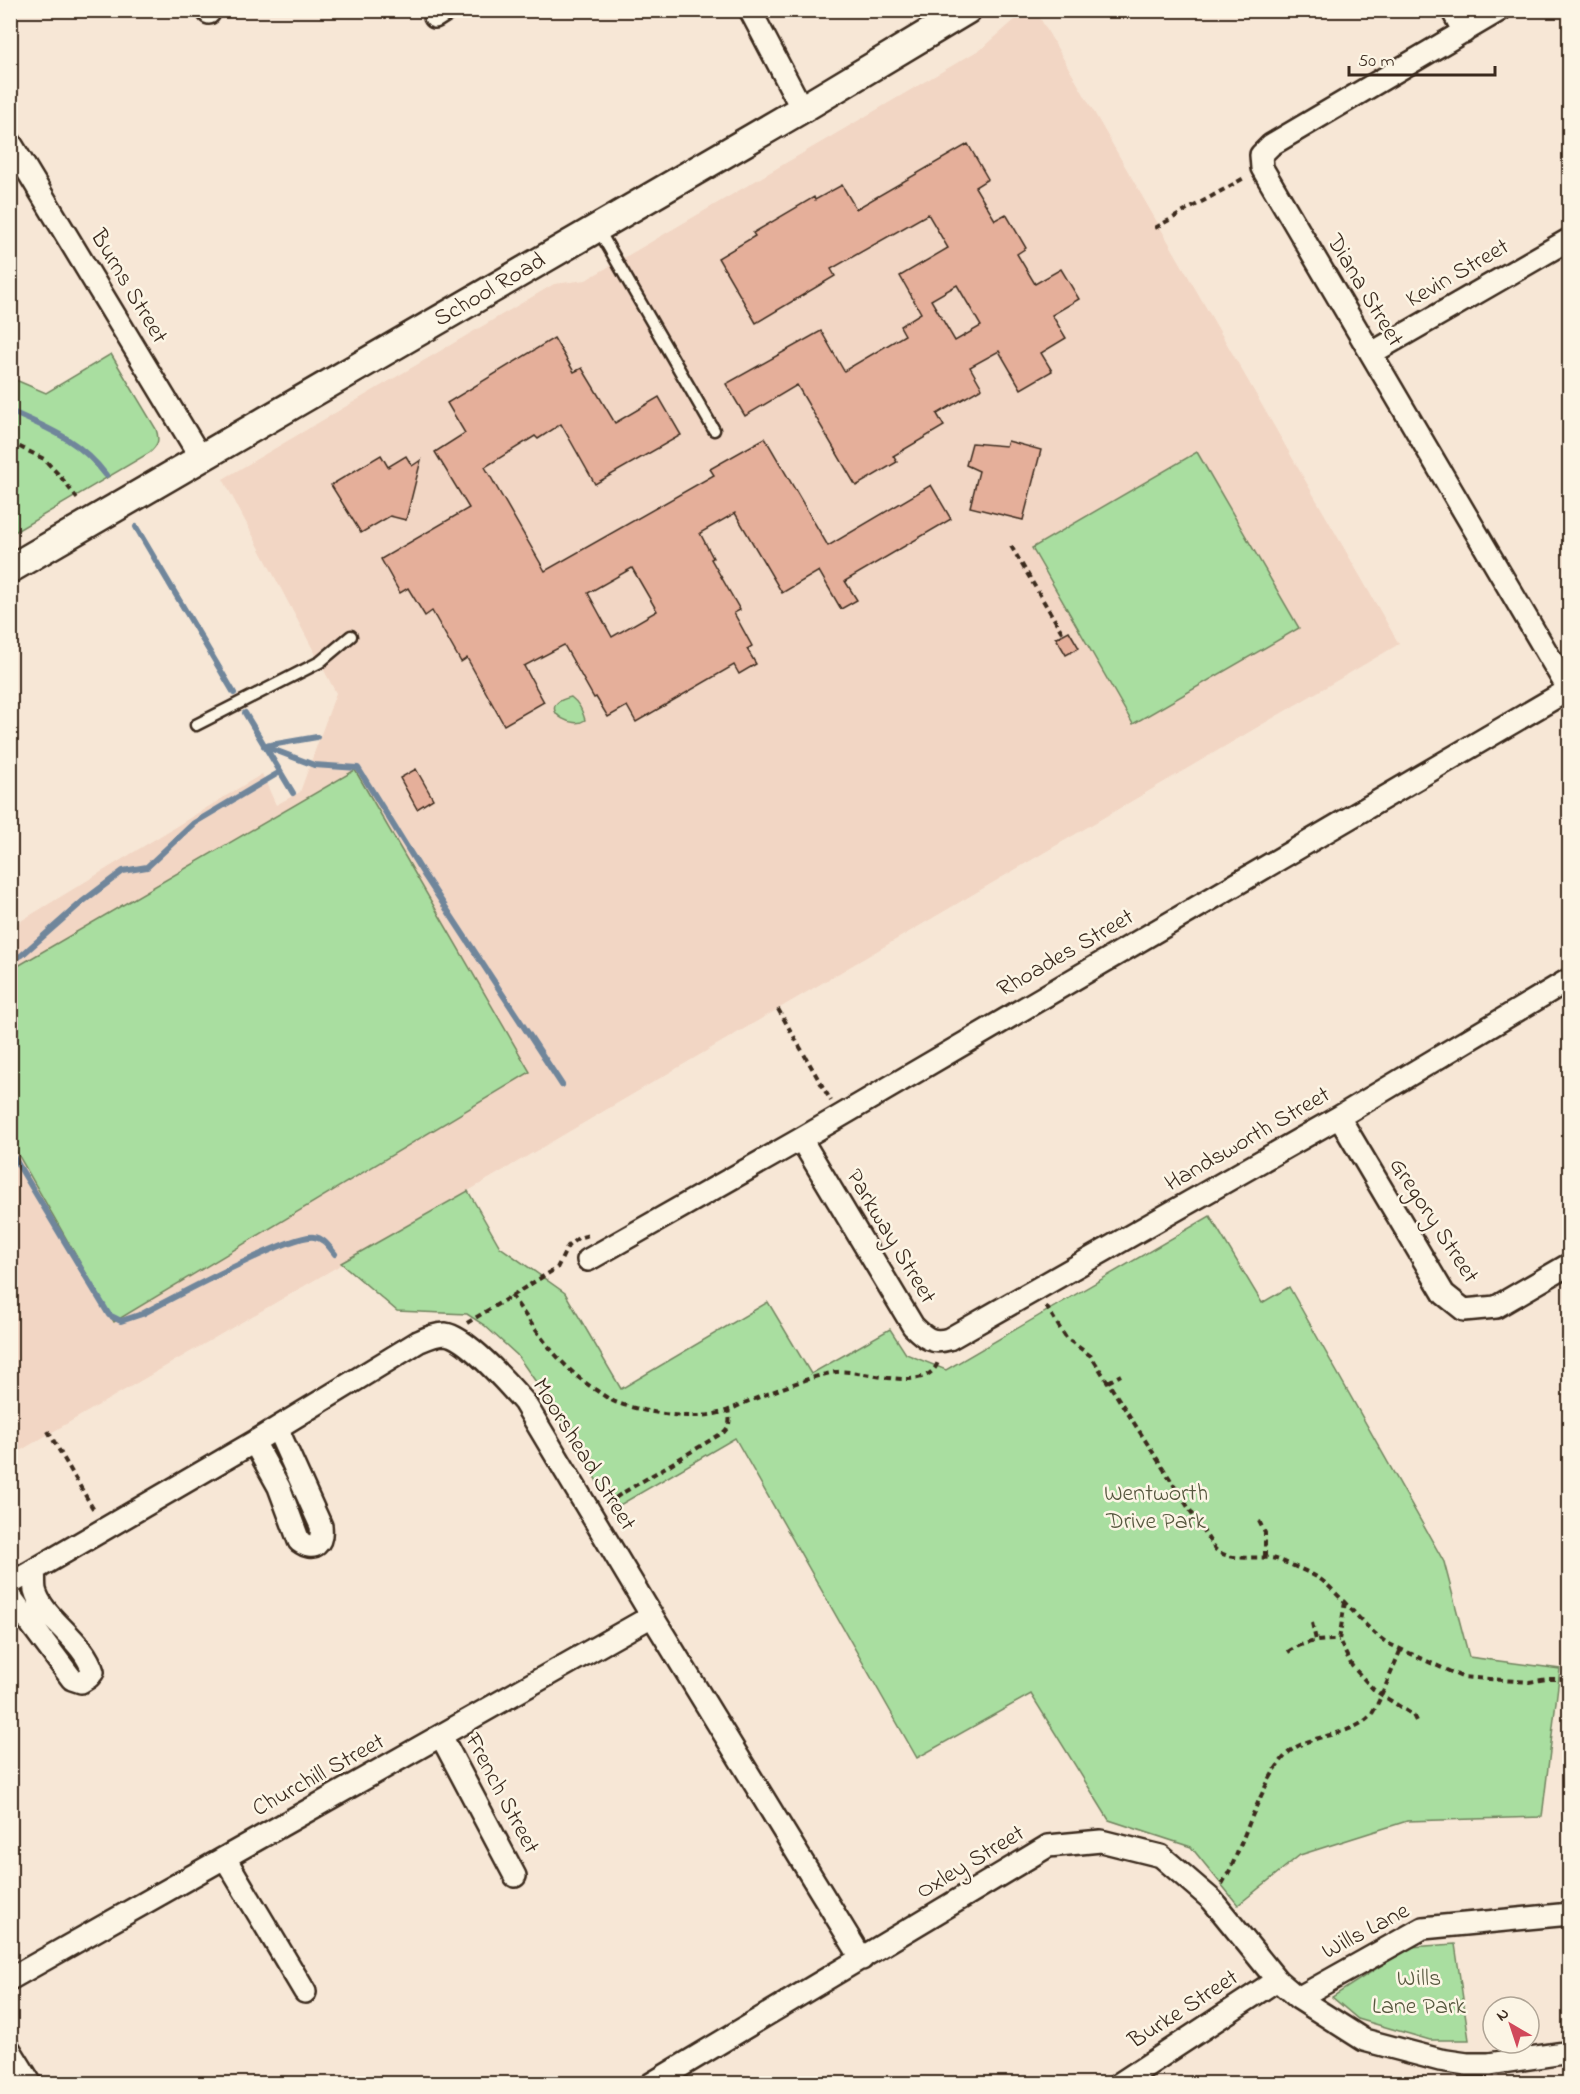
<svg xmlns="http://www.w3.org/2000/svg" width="1580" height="2094" viewBox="0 0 1580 2094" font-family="'Indie Flower',sans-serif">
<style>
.built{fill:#f2d6c4}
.green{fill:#a9dea0;stroke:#72845f;stroke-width:1.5}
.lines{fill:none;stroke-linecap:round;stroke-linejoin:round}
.stream{stroke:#70869b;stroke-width:6}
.building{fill:#e5af9a;stroke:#3b2a1e;stroke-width:1.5;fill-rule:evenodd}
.service-casing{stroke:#3b2a1e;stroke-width:15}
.minor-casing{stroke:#3b2a1e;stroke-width:26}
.tertiary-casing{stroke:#3b2a1e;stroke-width:32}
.path{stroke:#3b2a1e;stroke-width:4;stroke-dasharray:6 4.5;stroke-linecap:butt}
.service{stroke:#fcf5e5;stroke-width:10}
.minor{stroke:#fcf5e5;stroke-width:21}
.tertiary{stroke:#fcf5e5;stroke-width:27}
.labels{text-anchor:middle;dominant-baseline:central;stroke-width:5;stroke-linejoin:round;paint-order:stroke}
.street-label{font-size:24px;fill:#3b2a1e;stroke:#fcf5e5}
.park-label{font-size:24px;fill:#56573e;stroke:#fcf5e5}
</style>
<rect width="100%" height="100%" fill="#f7e7d6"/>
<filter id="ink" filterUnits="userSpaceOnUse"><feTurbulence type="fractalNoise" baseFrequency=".0167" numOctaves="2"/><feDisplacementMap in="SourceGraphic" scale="12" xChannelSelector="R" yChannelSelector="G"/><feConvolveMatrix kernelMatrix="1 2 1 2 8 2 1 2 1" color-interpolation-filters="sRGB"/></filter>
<g filter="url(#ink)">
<path class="built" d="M1025,11H1036L1399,644L468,1191L11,1456V927L262,774L276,805L300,792L336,693L223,479L554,284L586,280L984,47Z"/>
<path class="green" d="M111,354L156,429C160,441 158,445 149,453L13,533L10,529L11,378L46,393Z
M1197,452L1299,628L1133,724L1032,548Z
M571,697C579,703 582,710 585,720C573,729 546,713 557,703C560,700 567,698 571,697Z
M355,770L530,1072L114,1322L11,1142V970Z
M468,1191L500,1247L565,1293L621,1389L768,1302L811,1374L890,1329L906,1354L946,1370L1210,1216L1262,1303L1289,1287L1444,1562L1469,1657L1560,1669L1542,1817L1407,1821L1300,1855L1238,1905L1191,1847L1109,1820L1031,1694L917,1758L735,1438L613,1509L555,1409L517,1355L484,1325L467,1314L397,1311L341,1263Z
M1455,1944L1469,2040H1430L1358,2019L1332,1997L1410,1947Z"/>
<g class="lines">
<path class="stream" d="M10,411C48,428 80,440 106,475
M136,527L234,693
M245,713L293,793
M264,746L314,765L358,768L423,873L562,1085
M265,746L317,737
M10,962L22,955L82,902L123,871L147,867L194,823L280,772
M10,1151L109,1315L121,1321L142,1314C169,1300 292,1233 314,1237C324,1238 329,1247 335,1254"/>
</g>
<path class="building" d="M968,144L988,179L975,187L995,220L1006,214L1026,248L1017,254L1035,284L1061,269L1079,299L1052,315L1066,338L1041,353L1052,371L1021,389L999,351L970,367L982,388L937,414L944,426L893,456L897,462L856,486L797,385L745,416L726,384L821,331L844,371L905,335L900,326L921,313L900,276L948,248L928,214L831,269L835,276L756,323L718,258L755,236L753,233L814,197L815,200L842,185L856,209ZM957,285L981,326L955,341L931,300Z
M554,338L574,372L582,368L615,423L659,397L681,435L595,484L561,424L538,439L535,436L485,467L545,571L714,475L710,469L765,438L828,546L931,485L951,519L845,581L857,600L841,609L819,571L782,593L735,513L700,533L713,558L711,559L740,610L734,613L752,646L747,649L756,664L739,674L734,665L636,722L627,706L608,717L596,697L594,698L564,645L524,666L544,702L504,725L467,658L461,662L432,611L425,616L408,588L400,593L381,559L469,508L435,452L465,433L447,403ZM632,568L657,611L612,637L588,593Z
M1008,441L1041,450L1023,520L970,507L979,471L966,465L972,443L1006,446Z
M381,455L388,467L406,456L412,466L421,460L406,520L390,516L361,533L331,485Z
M1069,631L1079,648L1066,655L1056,638Z
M416,769L433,799L417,809L400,778Z"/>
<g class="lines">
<defs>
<path id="service" d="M597,227L714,430
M196,725L320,662L351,636"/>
<path id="minor" d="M207,10L209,13
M750,10L802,109
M1452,10L1464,32
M1500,10L1271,145L1261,155L1262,168L1570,692
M435,17L446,10
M10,142L201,458
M1372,353L1570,239
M1339,1117L1444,1294L1464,1310L1496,1307L1570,1264
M801,1139L913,1326C925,1338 932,1344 949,1339L1339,1117L1570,979
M588,1260L801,1139L1568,690
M254,1442L279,1487L299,1541C315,1553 323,1543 321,1526L277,1428
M10,1584L254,1442L418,1342C427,1338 435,1334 445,1334C466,1336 510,1386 524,1402L652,1616L862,1959
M10,1596L72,1679L81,1682L89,1677L93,1672C84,1639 42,1619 35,1590C34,1584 35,1577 34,1571
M441,1736L515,1876
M225,1858L305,1992
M10,1979L652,1616
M1298,1998L1423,1928L1570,1914
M10,2050L31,2084
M651,2084L1048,1846L1101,1841L1161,1856L1212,1900L1277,1980L1298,1998L1364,2040L1440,2060L1467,2064H1489L1570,2052
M1119,2084L1277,1980"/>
<g id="tertiary">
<path id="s1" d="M10,569L802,109L967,10"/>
</g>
</defs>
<use href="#service" class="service-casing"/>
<use href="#minor" class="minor-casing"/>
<use href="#tertiary" class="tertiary-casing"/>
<path class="path" d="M1155,228L1246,177
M10,442L44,459L60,476L79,501
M1011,546L1063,634
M778,1009L831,1101
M511,1295C536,1330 559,1367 596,1390C602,1394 608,1399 615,1402C642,1412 691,1421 719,1413C729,1411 739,1405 749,1401C773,1392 810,1376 836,1372C861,1368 926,1396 938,1362
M1046,1306L1066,1338L1091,1356L1215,1549C1233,1565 1261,1552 1282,1561C1295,1567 1313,1573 1324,1582C1346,1601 1363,1626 1387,1643L1462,1677L1529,1682L1547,1679H1562
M467,1323L557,1268L568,1246L578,1238L589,1235
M1108,1382L1121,1375
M48,1431L95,1512
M607,1504L621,1494L724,1432C731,1425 730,1419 728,1410
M1259,1521L1265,1533V1556
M1345,1602L1339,1640L1352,1666L1374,1690L1413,1715L1417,1723
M1312,1623L1316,1640
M1288,1652C1304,1641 1320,1640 1339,1640
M1222,1884L1230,1870C1244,1839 1264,1777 1287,1754C1308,1733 1349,1738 1370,1716C1378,1708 1395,1662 1401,1649"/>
<use href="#service" class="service"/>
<use href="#minor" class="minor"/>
<use href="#tertiary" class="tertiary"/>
</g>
</g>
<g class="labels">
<g class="street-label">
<text transform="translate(1458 274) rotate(-30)">Kevin Street</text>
<text transform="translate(128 287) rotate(59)">Burns Street</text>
<text stroke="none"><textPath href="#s1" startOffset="555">School Road</textPath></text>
<text transform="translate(1364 291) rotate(59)">Diana Street</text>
<text transform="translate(1066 954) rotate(-30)">Rhoades Street</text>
<text transform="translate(1248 1140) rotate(-30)">Handsworth Street</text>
<text transform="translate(1433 1221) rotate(57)">Gregory Street</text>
<text transform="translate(890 1237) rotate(59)">Parkway Street</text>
<text transform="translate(583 1455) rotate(58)">Moorshead Street</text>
<text transform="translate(319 1776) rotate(-29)">Churchill Street</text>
<text transform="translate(501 1794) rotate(62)">French Street</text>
<text transform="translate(971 1863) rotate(-31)">Oxley Street</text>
<text transform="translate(1366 1932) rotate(-28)">Wills Lane</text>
<text transform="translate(1184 2010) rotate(-33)">Burke Street</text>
</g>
<g class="park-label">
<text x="1156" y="1494">Wentworth<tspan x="1156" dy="28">Drive Park</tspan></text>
<text x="1419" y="1979">Wills<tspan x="1419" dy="28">Lane Park</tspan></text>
</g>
</g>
<rect width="1580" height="2094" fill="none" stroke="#fcf5e5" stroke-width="36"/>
<rect x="18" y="18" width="1544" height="2058" fill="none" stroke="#3b2a1e" stroke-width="2" filter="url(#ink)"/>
<g transform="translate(1511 2025) rotate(321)"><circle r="28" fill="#fcf5e5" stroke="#afa495" stroke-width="1.5"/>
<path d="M0-4.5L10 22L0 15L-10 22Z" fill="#d1495b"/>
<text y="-9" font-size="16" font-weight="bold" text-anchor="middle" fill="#3b2a1e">N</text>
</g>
<path d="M1349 66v9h146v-9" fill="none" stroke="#3b2a1e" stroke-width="3"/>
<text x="1358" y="66" font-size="18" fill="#3b2a1e" stroke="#fcf5e5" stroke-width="4.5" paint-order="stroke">50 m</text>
</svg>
